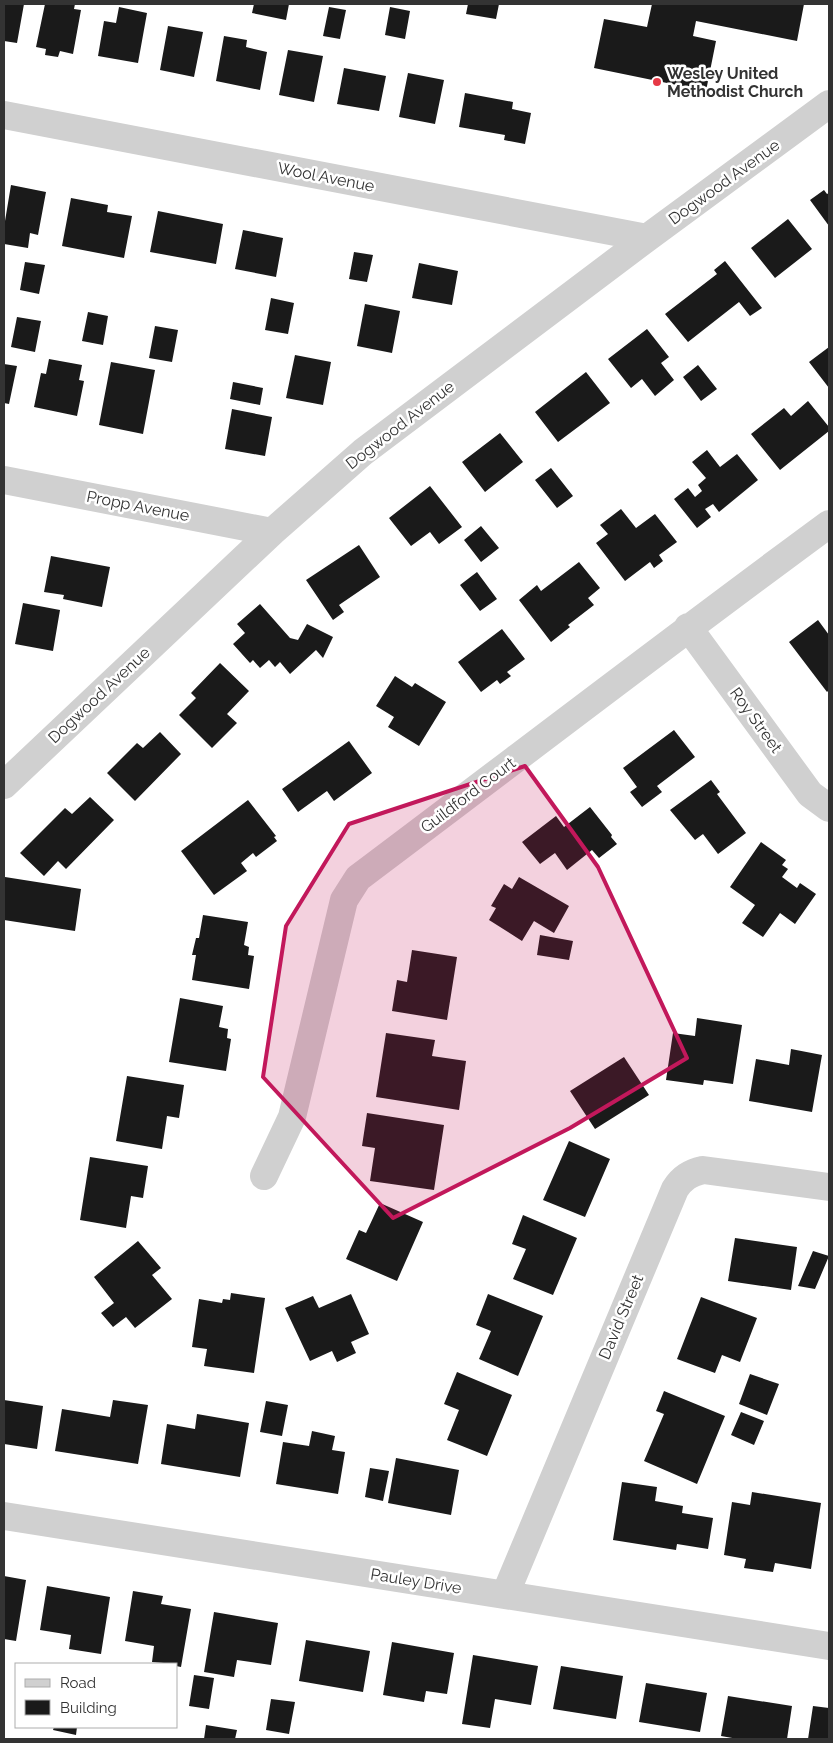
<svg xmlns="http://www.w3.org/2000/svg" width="833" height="1743" viewBox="0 0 833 1743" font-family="Raleway,sans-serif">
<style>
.building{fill:#1a1a1a}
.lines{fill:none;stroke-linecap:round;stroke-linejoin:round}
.minor{stroke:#d0d0d0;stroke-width:28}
.marked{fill:#c2185b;fill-opacity:0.2;stroke:#c2185b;stroke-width:4;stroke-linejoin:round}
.poi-dot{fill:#e63946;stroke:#fff;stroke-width:2}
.labels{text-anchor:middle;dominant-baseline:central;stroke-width:5;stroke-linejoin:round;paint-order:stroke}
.poi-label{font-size:16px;font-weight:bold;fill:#333;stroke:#fff;text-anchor:start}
.street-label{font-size:16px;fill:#333;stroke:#fff}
</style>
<rect width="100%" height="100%" fill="#fff"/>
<path class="building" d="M4,4H24L17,43L4,41Z
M45,4H75L74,9L81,10L73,54L60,51L58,57L45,55L46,49L36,47Z
M254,4H289L286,20L252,13Z
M468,4H499L496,19L466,14Z
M652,4H804L797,41L696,21L693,36L716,41L706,91L594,68L604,19L647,27Z
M119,7L147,13L138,63L98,56L104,21L116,23Z
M329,7L346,10L340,39L323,36Z
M390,7L410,11L405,39L385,35Z
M168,26L203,32L194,77L160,70Z
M224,36L247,40L246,47L267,52L260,90L216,81Z
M288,50L323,56L314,102L279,95Z
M344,68L386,76L379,111L337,104Z
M408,73L444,80L435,124L399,117Z
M465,93L513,102L512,109L531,113L525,144L504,140L505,135L459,127Z
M11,185L46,192L38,235L30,233L28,248L4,244V227Z
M824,190L827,194L829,193V226L810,200Z
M71,198L108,205L107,212L132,216L124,258L62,246Z
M158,211L223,224L216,264L150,252Z
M788,219L812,249L775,278L751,248Z
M243,230L283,238L276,277L235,269Z
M354,252L373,255L367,282L349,279Z
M725,261L762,308L750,316L739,302L688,342L665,314L717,274L714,270Z
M25,262L45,265L39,294L20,290Z
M419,263L458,271L452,305L412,298Z
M271,298L294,303L288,334L265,330Z
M365,304L400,311L392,353L357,346Z
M88,312L108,316L103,345L82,341Z
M17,317L41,321L35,352L11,347Z
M155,326L178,330L172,362L149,358Z
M647,329L669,357L661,363L674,380L655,396L642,379L631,388L608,359Z
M829,347V388L809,362Z
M295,355L331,362L323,405L286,398Z
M49,359L82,365L79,380L84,381L77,416L34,407L41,373L46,374Z
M111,362L155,370L143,434L99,425Z
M4,364L17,366L9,404L4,403Z
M698,365L717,389L701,401L683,377Z
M586,372L610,403L558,442L535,412Z
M233,382L263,388L260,405L230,399Z
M808,401L829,427V431L780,470L751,434L784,408L791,416Z
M232,409L272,417L265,456L225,449Z
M500,433L523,462L485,492L462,462Z
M707,450L720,467L737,454L758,480L719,512L713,504L705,509L711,517L697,528L674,499L688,488L695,497L702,491L698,485L706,478L692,462Z
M551,468L573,496L557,508L535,480Z
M430,486L462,527L439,544L430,532L411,546L389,518Z
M621,509L636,528L655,514L677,542L659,555L663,561L654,568L650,562L625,581L596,543L608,534L600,525Z
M481,526L499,548L481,562L464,540Z
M359,545L380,577L339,605L344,612L333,620L306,580Z
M51,556L110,567L102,607L63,599L64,595L44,592Z
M579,562L600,588L588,598L594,605L568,625L570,627L551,642L519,600L537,585L541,591Z
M477,572L497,599L480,611L460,585Z
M23,603L60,610L53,651L15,644Z
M260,604L290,638L298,640L307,624L333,637L323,658L316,650L290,674L280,662L275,667L269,660L260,668L253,660L250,663L233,644L245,633L237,624Z
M818,620L829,635V690L827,692L789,642Z
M502,629L525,659L507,672L511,676L500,684L497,680L481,692L458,662Z
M220,663L249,691L227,714L237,723L212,748L179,715L196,698L191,693Z
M395,676L412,687L415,683L446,702L419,746L388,727L394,717L376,706Z
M674,730L695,757L657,786L662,792L642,807L630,792L637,787L623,768Z
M160,732L181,754L135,801L107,773L137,743L143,748Z
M349,741L372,773L334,801L327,791L298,812L282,789Z
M711,780L720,792L717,794L746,833L718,854L703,834L695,840L670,810Z
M90,797L114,820L66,869L58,861L44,876L20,853L65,808L72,814Z
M248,800L276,836L274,837L277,841L256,857L253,853L241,863L247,871L214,895L181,851Z
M590,807L612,835L611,837L617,844L599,858L592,850L567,870L555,853L540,864L522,842L556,816L564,827Z
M761,842L786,860L782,865L788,869L782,877L797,888L800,883L816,894L795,924L780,913L763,937L742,923L755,905L730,887Z
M5,877L81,889L75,931L4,920Z
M519,877L569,906L554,933L534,921L522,941L489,920L496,908L491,906L504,884L512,889Z
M203,915L248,922L244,945L249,947L248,955L254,956L249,989L192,980L196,955H192L196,938H199Z
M540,935L573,941L569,960L537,955Z
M412,950L457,957L447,1020L392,1011L397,980L407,982Z
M180,998L223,1006L219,1027L228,1029L227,1038L231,1039L226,1071L169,1062Z
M697,1018L742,1025L733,1084L704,1080L703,1085L666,1080L673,1033L695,1036Z
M386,1033L435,1040L432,1056L466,1061L459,1110L376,1097Z
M791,1049L822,1055L812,1112L749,1101L756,1059L789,1065Z
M624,1057L649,1095L595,1129L570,1091Z
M127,1076L184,1085L179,1118L167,1116L162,1149L116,1141Z
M367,1113L444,1125L434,1190L370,1181L375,1148L362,1146Z
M569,1141L610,1159L585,1217L543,1200Z
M90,1157L148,1166L143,1198L131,1196L126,1228L80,1220Z
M380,1203L423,1222L397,1281L346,1259L359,1230L366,1233Z
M523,1215L577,1238L553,1295L513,1279L526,1249L512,1244Z
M735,1238L797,1247L791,1290L728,1281Z
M138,1241L161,1268L152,1275L172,1299L135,1328L126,1317L113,1327L101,1313L114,1303L94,1277Z
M813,1251L829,1256L815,1289L798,1286Z
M231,1293L265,1298L254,1373L204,1366L207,1349L192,1347L199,1299L222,1303L223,1299L230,1300Z
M351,1294L369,1334L351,1342L356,1353L337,1362L332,1351L310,1361L285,1308L313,1296L319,1308Z
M488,1294L543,1316L518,1376L479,1359L491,1331L476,1325Z
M701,1297L757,1318L740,1362L722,1355L715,1373L677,1359Z
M457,1372L512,1395L487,1456L447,1440L459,1410L444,1404Z
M750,1374L779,1384L767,1415L739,1404Z
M664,1391L725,1416L697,1484L644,1461L664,1414L656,1411Z
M4,1400L43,1406L37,1449L4,1444Z
M113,1400L148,1405L138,1464L55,1451L62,1409L110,1417Z
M266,1401L288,1405L282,1436L260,1432Z
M741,1412L764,1421L754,1445L731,1435Z
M197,1414L249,1423L240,1477L161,1464L167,1424L195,1429Z
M312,1431L335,1436L332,1450L345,1452L338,1494L276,1484L283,1442L309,1446Z
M396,1458L459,1470L451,1515L388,1503Z
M370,1468L389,1471L383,1501L365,1497Z
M622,1482L657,1487L655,1501L683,1506L682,1513L713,1518L708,1549L677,1544L676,1550L613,1540Z
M752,1492L821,1503L811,1569L775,1563L773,1572L744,1568L746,1559L724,1555L732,1502L750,1505Z
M4,1576L26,1580L16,1641L4,1639Z
M47,1586L110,1597L101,1654L69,1649L71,1635L40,1630Z
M133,1591L163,1596L161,1604L191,1609L181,1667L176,1666V1664L152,1662L154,1646L125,1641Z
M214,1612L278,1623L271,1665L237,1660L234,1677L204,1672Z
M306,1640L370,1651L363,1692L299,1681Z
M392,1642L454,1653L447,1694L426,1691L424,1702L383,1695Z
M473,1655L538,1666L531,1705L495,1699L490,1728L462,1724Z
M561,1666L623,1676L616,1719L553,1709Z
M194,1675L214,1678L209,1709L189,1706Z
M646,1683L707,1693L700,1732L639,1722Z
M728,1696L792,1706L787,1739H738L721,1736Z
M271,1699L295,1702L289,1734L266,1730Z
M813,1706L829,1708V1739H808Z
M206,1725L237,1730L235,1739H204Z
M54,1727H77L76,1735L53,1730Z"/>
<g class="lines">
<path class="minor" d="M4,115L647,238
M4,480L272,532
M688,627L810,794L829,808
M4,785L272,532L363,452L647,238L829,104
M264,1176L292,1117L344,900L358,878C515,760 671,640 829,524
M4,1516L829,1646
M505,1595L675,1189C682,1178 690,1173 703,1170L829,1187"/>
</g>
<path class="marked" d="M525,766L598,867L687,1058L570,1128L393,1218L263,1077L286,926L349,824Z"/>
<circle class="poi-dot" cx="657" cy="82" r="5"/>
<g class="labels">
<g class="poi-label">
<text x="667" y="73">Wesley United<tspan x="667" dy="18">Methodist Church</tspan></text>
</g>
<g class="street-label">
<text transform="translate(326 177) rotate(11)">Wool Avenue</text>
<text transform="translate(724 182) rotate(-36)">Dogwood Avenue</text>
<text transform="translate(400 425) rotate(-38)">Dogwood Avenue</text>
<text transform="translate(138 506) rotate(11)">Propp Avenue</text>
<text transform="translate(99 695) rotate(-43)">Dogwood Avenue</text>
<text transform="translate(756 720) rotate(54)">Roy Street</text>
<text transform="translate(468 795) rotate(-37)">Guildford Court</text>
<text transform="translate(621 1317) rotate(-67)">David Street</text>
<text transform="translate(416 1581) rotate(9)">Pauley Drive</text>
</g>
</g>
<rect width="833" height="1743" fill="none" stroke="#333333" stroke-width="10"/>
<rect x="15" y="1663" width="162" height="65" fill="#ffffff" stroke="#adadad"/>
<rect x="25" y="1679" width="25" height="8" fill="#d0d0d0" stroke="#adadad"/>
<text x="60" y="1688" font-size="15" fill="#333333">Road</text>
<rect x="25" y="1700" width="25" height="15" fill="#1a1a1a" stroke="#adadad"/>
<text x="60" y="1713" font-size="15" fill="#333333">Building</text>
</svg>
